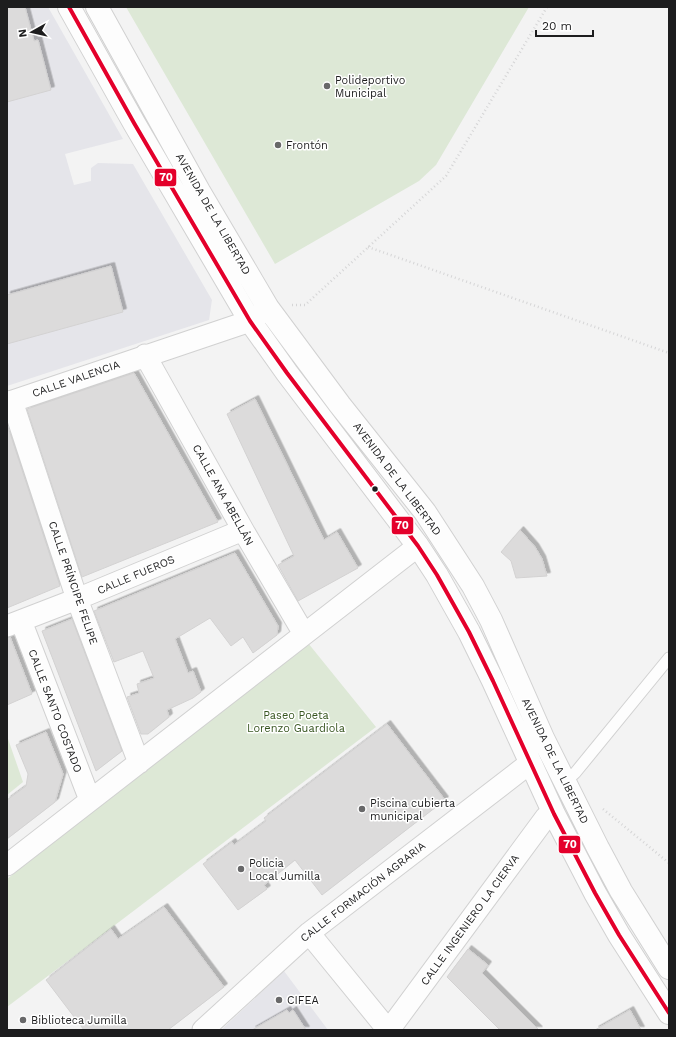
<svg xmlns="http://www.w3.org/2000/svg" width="676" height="1037" viewBox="0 0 676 1037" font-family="'Work Sans',sans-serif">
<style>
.built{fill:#e5e5ea}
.green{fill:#dde8d6}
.building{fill:#dcdbdb;stroke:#d3d2d2;filter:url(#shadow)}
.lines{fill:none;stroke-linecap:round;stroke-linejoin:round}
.lane-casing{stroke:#d1d1d1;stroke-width:13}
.street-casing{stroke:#d1d1d1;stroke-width:23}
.secondary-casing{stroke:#d1d1d1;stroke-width:24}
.path{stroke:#d5d5d6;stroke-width:2.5;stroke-dasharray:1 3;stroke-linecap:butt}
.lane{stroke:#fdfdfd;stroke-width:11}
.street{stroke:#fdfdfd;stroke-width:21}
.secondary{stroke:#fdfdfd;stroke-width:22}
.bus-1-casing{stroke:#fff;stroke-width:7}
.bus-1{stroke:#e4002b;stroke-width:4}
.poi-dot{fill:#686869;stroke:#fff;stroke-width:1.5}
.bus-dot{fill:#1d1d1e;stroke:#fff;stroke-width:1.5}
.labels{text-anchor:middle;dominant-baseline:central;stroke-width:3;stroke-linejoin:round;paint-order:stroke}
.poi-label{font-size:11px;fill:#1d1d1e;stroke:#fff;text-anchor:start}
.street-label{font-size:11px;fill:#1d1d1e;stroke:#fff}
.park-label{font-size:11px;fill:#375520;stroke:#fff}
.line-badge{stroke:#fff;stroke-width:1.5}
.badge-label{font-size:11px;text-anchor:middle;font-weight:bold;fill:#fff}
</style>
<defs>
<filter id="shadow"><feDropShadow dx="3.5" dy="-3.5" stdDeviation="0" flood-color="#0004"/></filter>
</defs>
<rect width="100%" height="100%" fill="#f3f3f3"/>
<path class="built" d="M7,7H48L123,139L65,154L74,185L91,181V168L98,163L133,164L212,300L209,320L7,386Z
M284,971L328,1030H221Z"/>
<path class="green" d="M126,7H529L436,165L419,181L275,264Z
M308,643L376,727L7,1007V879Z
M7,736L23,782L7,795Z"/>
<path class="building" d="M7,7H25L34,41L38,40L51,90L7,102Z
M111,266L123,312L7,344V295Z
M134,373L218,522L82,577L27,409Z
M255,399L324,540L337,532L358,568L298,601L278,565L294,556L227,414Z
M7,424L60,586L7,608Z
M520,530L535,547L542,559L547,576L516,578L511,561L501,552Z
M235,553L278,626L277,635L253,653L243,637L231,646L210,618L175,639L188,673L193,671L201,692L193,698L167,710L169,717L148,734H141L127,697L139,693L137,684L154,678L143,651L114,662L94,611Z
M72,619L122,751L96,771L42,631Z
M10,637L32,694L7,705V638Z
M387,724L445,800L322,895L295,860L264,885L267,889L238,910L203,864L232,842L234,845L266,821L264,818Z
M46,732L63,774L55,802L7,839V800L26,786L28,774L16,745Z
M164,907L224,987L168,1030H84L46,980L111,929L118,939Z
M468,949L488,965L482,973L539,1030H500L447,977Z
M287,1010L289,1013L293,1010L306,1030H252Z
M630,1010L641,1030H595Z"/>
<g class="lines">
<defs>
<path id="lane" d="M565,782L575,773L669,658"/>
<path id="street" d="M145,355L243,530L304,634
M12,401L77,599L139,763
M7,403L250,321L264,311
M21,621L90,800
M7,626L77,599L243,530
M7,865L418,546
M309,933L388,1030
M203,1030L309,933L530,763
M389,1030L546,817L554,814"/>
<path id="secondary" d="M69,7L134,123L250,321L287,373L418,546L437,575L469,632L493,681L554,814L595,893L619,935L669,1013
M97,7L199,191L268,308L340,405L425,512L473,586L491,620L543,738L598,848L621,891L669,968"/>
</defs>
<use href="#lane" class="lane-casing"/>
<use href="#street" class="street-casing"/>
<use href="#secondary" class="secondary-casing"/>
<path class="path" d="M368,247L669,353
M292,305H305L446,176L547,7
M603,809L669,863"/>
<use href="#lane" class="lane"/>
<use href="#street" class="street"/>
<use href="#secondary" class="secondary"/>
<defs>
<path id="bus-1" d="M69,7L134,123L250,321L287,373L418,546L437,575L469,632L493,681L554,814L595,893L619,935L669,1013"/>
</defs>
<use href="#bus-1" class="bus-1-casing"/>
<use href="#bus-1" class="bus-1"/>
</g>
<g class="poi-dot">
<circle cx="327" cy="86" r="4"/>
<circle cx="278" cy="145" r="4"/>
<circle cx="362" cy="809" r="4"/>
<circle cx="241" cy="869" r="4"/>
<circle cx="279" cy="1000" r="4"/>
<circle cx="23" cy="1020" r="4"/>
</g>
<circle class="bus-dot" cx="375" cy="489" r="3.5"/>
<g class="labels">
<g class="poi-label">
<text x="335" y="80">Polideportivo<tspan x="335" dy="13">Municipal</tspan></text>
<text x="286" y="145">Frontón</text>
<text x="370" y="803">Piscina cubierta<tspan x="370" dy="13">municipal</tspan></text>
<text x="249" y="863">Policia<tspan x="249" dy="13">Local Jumilla</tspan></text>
<text x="287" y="1000">CIFEA</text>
<text x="31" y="1020">Biblioteca Jumilla</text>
</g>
<g class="street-label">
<text transform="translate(213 214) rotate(60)">AVENIDA DE LA LIBERTAD</text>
<text transform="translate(76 379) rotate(-19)">CALLE VALENCIA</text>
<text transform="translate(397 479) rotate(53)">AVENIDA DE LA LIBERTAD</text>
<text transform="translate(223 495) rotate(61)">CALLE ANA ABELLÁN</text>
<text transform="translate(136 575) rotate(-23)">CALLE FUEROS</text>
<text transform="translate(73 583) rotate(71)">CALLE PRÍNCIPE FELIPE</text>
<text transform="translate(55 711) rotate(69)">CALLE SANTO COSTADO</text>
<text transform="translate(555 761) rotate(64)">AVENIDA DE LA LIBERTAD</text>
<text transform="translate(363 892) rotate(-38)">CALLE FORMACIÓN AGRARIA</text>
<text transform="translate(470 920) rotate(-54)">CALLE INGENIERO LA CIERVA</text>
</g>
<g class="park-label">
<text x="296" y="715">Paseo Poeta<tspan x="296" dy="13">Lorenzo Guardiola</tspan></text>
</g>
</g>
<g class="line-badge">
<rect x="154" y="168" width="23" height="19" rx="4" fill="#e4002b"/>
<rect x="391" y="516" width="23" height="19" rx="4" fill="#e4002b"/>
<rect x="558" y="835" width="23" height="19" rx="4" fill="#e4002b"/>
</g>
<g class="badge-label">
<text x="166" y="181">70</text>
<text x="402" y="529">70</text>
<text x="570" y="848">70</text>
</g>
<rect width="676" height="1037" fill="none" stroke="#1d1d1e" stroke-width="16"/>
<g transform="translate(32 32) rotate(262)" stroke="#ffffff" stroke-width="3" paint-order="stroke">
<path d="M0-3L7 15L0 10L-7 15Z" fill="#1d1d1e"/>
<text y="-6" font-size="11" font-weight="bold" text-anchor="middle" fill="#1d1d1e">N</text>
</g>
<path d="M536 30v6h57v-6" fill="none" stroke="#1d1d1e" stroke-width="2"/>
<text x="542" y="30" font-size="12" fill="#1d1d1e" stroke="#ffffff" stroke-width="3" paint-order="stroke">20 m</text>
</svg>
